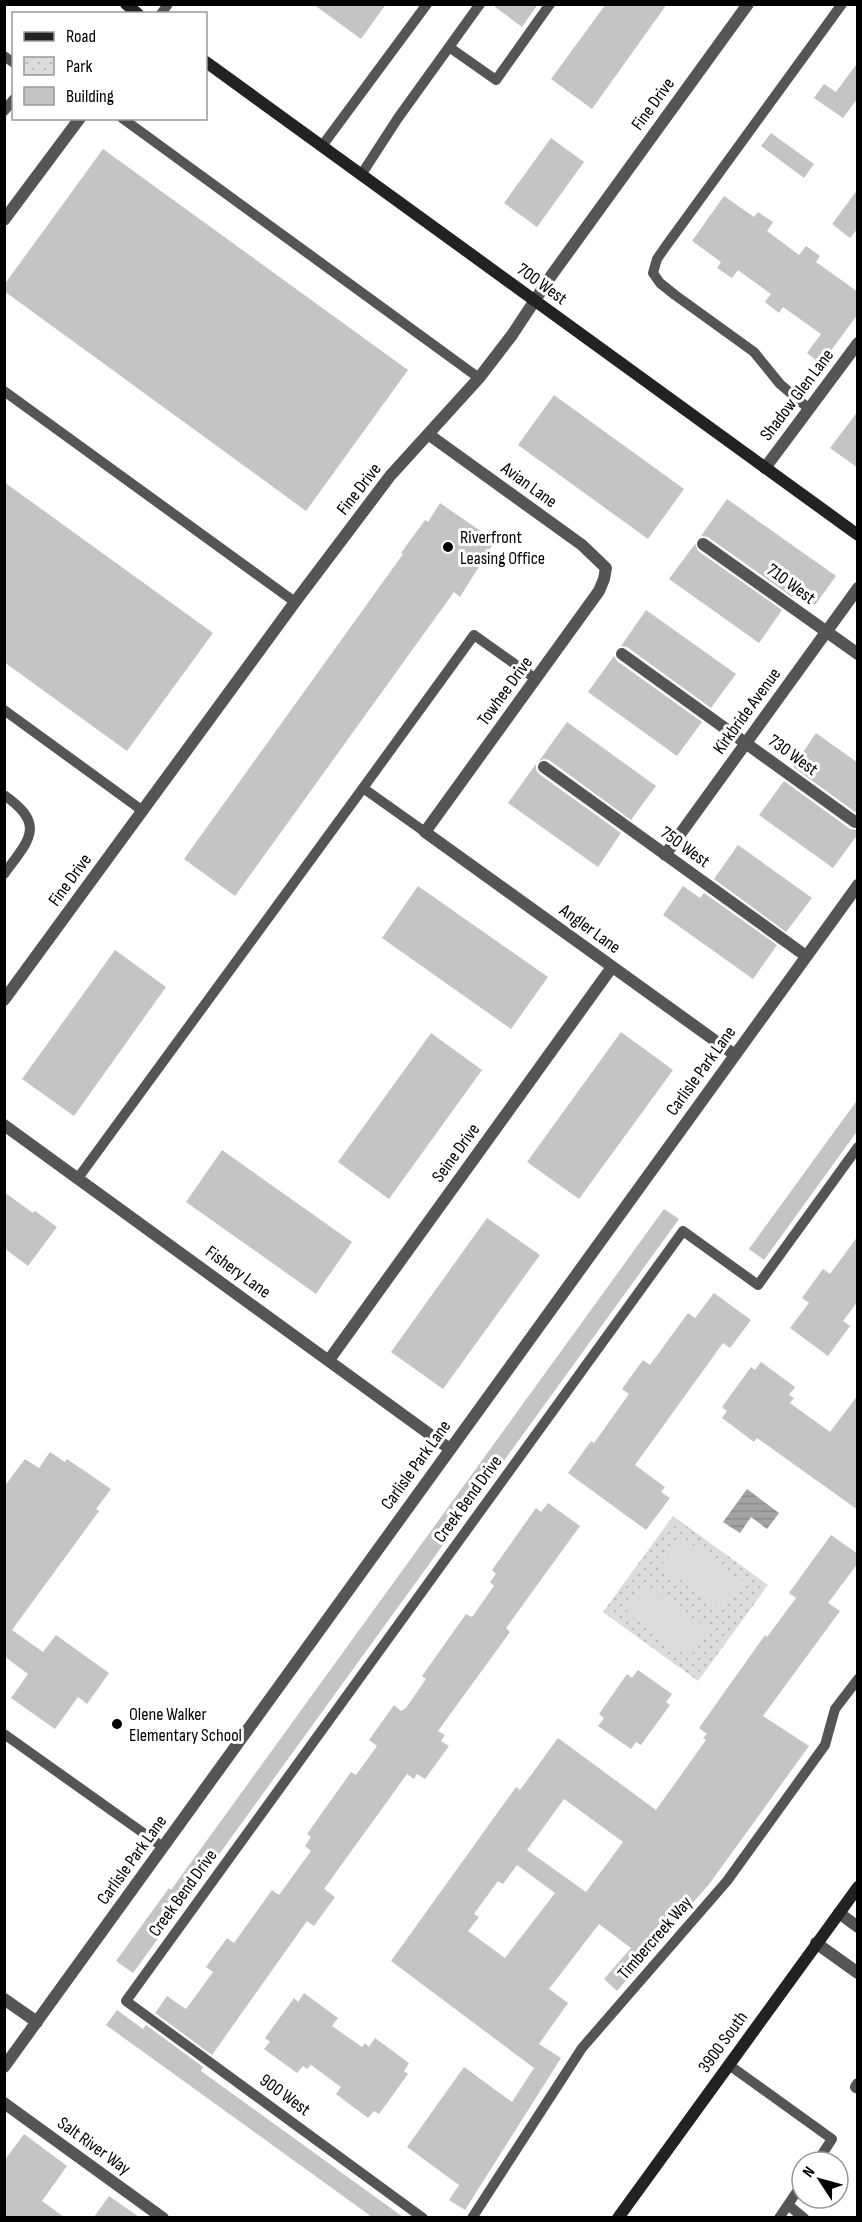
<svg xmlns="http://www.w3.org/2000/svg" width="862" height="2222" viewBox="0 0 862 2222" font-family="'Sofia Sans Condensed',sans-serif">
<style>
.park{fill:url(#park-dots)}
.pitch{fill:#dcdcdc}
.water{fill:url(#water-rules)}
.building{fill:#c4c4c4;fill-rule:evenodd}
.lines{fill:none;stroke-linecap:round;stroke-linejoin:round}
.lane{stroke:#555;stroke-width:10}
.street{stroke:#555;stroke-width:12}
.secondary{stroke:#222;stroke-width:12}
.poi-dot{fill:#000;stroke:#fff;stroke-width:2}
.labels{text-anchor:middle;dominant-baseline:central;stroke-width:6;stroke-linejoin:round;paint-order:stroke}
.street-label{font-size:18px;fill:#000;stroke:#fff}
.poi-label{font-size:18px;fill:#000;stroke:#fff;text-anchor:start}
</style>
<defs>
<pattern id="park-dots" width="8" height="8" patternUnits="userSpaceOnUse" patternTransform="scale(1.5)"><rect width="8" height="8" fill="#dcdcdc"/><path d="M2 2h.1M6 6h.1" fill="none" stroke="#bbb" stroke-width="1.8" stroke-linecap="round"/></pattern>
<pattern id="water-rules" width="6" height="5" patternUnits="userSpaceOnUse" patternTransform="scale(1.5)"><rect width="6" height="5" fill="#a3a3a3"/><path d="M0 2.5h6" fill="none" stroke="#8b8b8b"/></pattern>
</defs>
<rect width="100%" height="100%" fill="#fff"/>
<path class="park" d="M673,1516L768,1585L698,1681L603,1612Z"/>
<path class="pitch" d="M682,1537L743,1582L722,1610L661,1566Z
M647,1585L709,1630L689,1658L626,1613Z"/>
<path class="water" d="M747,1489L779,1513L767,1529L751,1517L740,1533L723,1522Z"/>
<path class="building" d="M313,4H386L361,39Z
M491,4H538L522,27Z
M606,4H667L592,109L551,79Z
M858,62V98L843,118L814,98L824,84L836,92Z
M771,133L814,164L804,178L761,146Z
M551,138L584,162L537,227L504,203Z
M103,149L408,370L306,511L4,291V285Z
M858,189V228L850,238L832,224Z
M724,196L754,217L758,212L773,222L767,231L799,255L806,246L820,256L816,262L858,292V314L821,364L807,353L821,334L783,307L779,313L765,302L771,294L738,270L732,278L717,268L721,262L692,241Z
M554,395L684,489L648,539L518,445Z
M858,411V468L830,448Z
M4,482L213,633L127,751L4,662Z
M727,499L836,576L815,605L796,591L792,597L708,537L701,536Z
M440,503L495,541L460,597L454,592L235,896L184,859L403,554L401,553L425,520L428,522Z
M695,544L698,551L782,610L759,643L669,579Z
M646,610L736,674L711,708L627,647L621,646Z
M614,656L617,661L702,722L677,756L588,692Z
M567,722L656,786L631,820L549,760L544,759L539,761Z
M816,733L858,763V814L793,767Z
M536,764V770L539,774L621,833L598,867L508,803Z
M784,781L850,829L858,830V834L833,868L759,815Z
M738,845L812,898L786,932L714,879Z
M418,886L548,977L511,1029L382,938Z
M683,886L700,898L704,893L777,945L753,979L663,915Z
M115,950L166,987L74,1116L22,1079Z
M621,1032L673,1070L579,1199L527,1162Z
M431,1033L482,1070L389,1199L338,1162Z
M858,1099V1130L764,1260L749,1249Z
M222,1150L352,1242L316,1294L186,1202Z
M4,1192L33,1213L35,1211L57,1227L28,1266L4,1248Z
M664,1209L679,1219L133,1973L116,1961L169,1888L171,1890Z
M487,1218L540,1255L443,1389L391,1352Z
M858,1236V1301L843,1321L850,1326L828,1356L790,1328L809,1303L802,1298L823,1269L830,1274Z
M714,1293L751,1320L730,1348L723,1343L635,1465L665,1487L661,1492L670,1498L646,1530L568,1473L591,1441L594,1443L629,1394L622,1389L643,1360L650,1365L688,1313L695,1318Z
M761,1362L795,1387L789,1395L794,1398L790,1403L830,1432L858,1395V1510L757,1438L754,1442L722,1418L727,1411L722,1407L751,1367L755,1370Z
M50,1452L65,1462L67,1459L111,1489L96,1509L99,1511L12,1630L43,1652L56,1635L109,1673L87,1704L78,1697L55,1729L11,1698L28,1674L4,1656V1487L25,1459L39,1468Z
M548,1503L580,1526L506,1628L510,1632L438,1731L445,1735L441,1741L449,1746L425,1779L417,1774L414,1779L407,1774L324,1889L335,1897L314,1926L307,1921L212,2055L155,2013L167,1996L186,2009L213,1972L206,1967L227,1938L234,1943L272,1890L279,1895L311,1851L305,1846L311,1837L307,1834L351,1772L356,1775L377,1746L369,1740L394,1705L401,1711L406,1708L426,1679L422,1676L466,1614L472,1617L494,1586L490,1582L496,1574L492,1570L536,1508L541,1512Z
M831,1535L858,1554V1563L828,1603L840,1611L763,1716L809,1746L710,1883L617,1991L604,1979L631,1948L599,1924L549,1989L568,2003L539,2044L561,2058L465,2210L449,2200L459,2185L407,2147L464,2067L512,2102L534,2068L391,1961L516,1787L520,1790L558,1738L656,1810L706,1740L703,1738L707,1734L699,1728L765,1635L767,1637L796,1598L789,1593ZM564,1799L623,1842L586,1892L527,1850ZM517,1865L555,1893L505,1958L468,1931L479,1917L474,1914L498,1881L503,1884Z
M638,1670L672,1694L666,1702L670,1705L641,1745L636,1742L631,1749L598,1726L604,1718L599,1714L627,1674L632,1678Z
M304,1993L338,2018L332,2026L362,2047L365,2043L369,2047L375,2038L409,2063L404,2071L408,2074L379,2114L374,2111L368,2118L336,2094L341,2087L311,2065L307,2069L303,2066L297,2073L264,2049L270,2042L265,2038L294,1998L298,2002Z
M117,2010L143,2029L146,2025L203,2067L201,2071L403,2217H372L106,2025Z
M24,2134L67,2166L42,2201L64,2217H4V2161Z
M109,2196L139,2217H94Z"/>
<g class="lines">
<path class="lane" d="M161,14L168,4
M449,47L496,80L550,4
M4,56L14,63
M4,111L14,99
M122,118L479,378
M322,146L427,4
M361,175L398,118L480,4
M4,391L295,602
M808,408L780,384L754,352L675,295L660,283L653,273L657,259L666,246L842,4
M4,710L143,811
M363,788L474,635L536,679
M4,795C47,825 29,840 4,874
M78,1178L363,788L425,832
M4,1734L163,1847
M729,2065L832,2139L817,2162
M788,2205L804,2218
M423,2218L126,2001L683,1231L758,1285L858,1147
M472,2218L582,2048L727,1881L825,1745L835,1709L858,1679
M779,2218L802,2184"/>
<path class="street" d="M4,220L80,118
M428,434L582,545L606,568L604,579L599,591L425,832L735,1055
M765,468L858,343
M703,544L858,654
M622,654L855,822
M544,767L806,956
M665,855L858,588
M4,1000L295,602L390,476L479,378L512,335L551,276L748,4
M4,1125L450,1449
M329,1360L612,967
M839,1913L858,1927
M816,1943L858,1973
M4,1999L37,2022
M4,2067L858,885
M858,2084L856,2087L858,2088
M4,2103L163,2218"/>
<path class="secondary" d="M126,4L138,14
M206,62L858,535
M618,2218L858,1887"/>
</g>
<g class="poi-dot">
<circle cx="448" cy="547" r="6"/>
<circle cx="117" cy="1724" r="6"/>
</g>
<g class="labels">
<g class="street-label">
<text transform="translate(653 104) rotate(-54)">Fine Drive</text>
<text transform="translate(542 284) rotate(36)">700 West</text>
<text transform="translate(797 395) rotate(-53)">Shadow Glen Lane</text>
<text transform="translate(529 485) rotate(36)">Avian Lane</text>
<text transform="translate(359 489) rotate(-52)">Fine Drive</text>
<text transform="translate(791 584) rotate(36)">710 West</text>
<text transform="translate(505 691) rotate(-54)">Towhee Drive</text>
<text transform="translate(747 711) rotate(-54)">Kirkbride Avenue</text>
<text transform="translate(793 755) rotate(36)">730 West</text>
<text transform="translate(685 847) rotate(36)">750 West</text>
<text transform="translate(70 880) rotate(-54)">Fine Drive</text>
<text transform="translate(590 929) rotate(36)">Angler Lane</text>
<text transform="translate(701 1071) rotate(-54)">Carlisle Park Lane</text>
<text transform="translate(456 1153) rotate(-54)">Seine Drive</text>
<text transform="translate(238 1272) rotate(36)">Fishery Lane</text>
<text transform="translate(416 1465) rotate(-54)">Carlisle Park Lane</text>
<text transform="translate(468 1499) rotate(-54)">Creek Bend Drive</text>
<text transform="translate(132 1860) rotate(-54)">Carlisle Park Lane</text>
<text transform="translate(183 1893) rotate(-54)">Creek Bend Drive</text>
<text transform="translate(655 1938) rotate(-49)">Timbercreek Way</text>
<text transform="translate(723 2042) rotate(-54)">3900 South</text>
<text transform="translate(285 2095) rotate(36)">900 West</text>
<text transform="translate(94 2146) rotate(36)">Salt River Way</text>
</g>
<g class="poi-label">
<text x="460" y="537">Riverfront<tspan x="460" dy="21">Leasing Office</tspan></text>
<text x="129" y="1714">Olene Walker<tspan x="129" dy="21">Elementary School</tspan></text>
</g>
</g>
<rect width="862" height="2222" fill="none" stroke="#000000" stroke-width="12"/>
<rect x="12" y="12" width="195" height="108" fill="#ffffff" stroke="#999999" stroke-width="1.5"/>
<rect x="24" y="32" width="30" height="9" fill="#222222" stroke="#999999" stroke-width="1.5"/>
<text x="66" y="42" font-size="18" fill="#000000">Road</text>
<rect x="24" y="57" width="30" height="18" fill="url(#park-dots)" stroke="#999999" stroke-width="1.5"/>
<text x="66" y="72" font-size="18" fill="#000000">Park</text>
<rect x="24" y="87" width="30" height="18" fill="#c4c4c4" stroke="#999999" stroke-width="1.5"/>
<text x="66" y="102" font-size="18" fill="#000000">Building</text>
<g transform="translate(820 2180) rotate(306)"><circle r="28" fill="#ffffff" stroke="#999999" stroke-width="1.5"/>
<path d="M0-4.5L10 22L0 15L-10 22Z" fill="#000000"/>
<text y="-9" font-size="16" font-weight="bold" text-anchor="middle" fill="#000000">N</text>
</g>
</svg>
